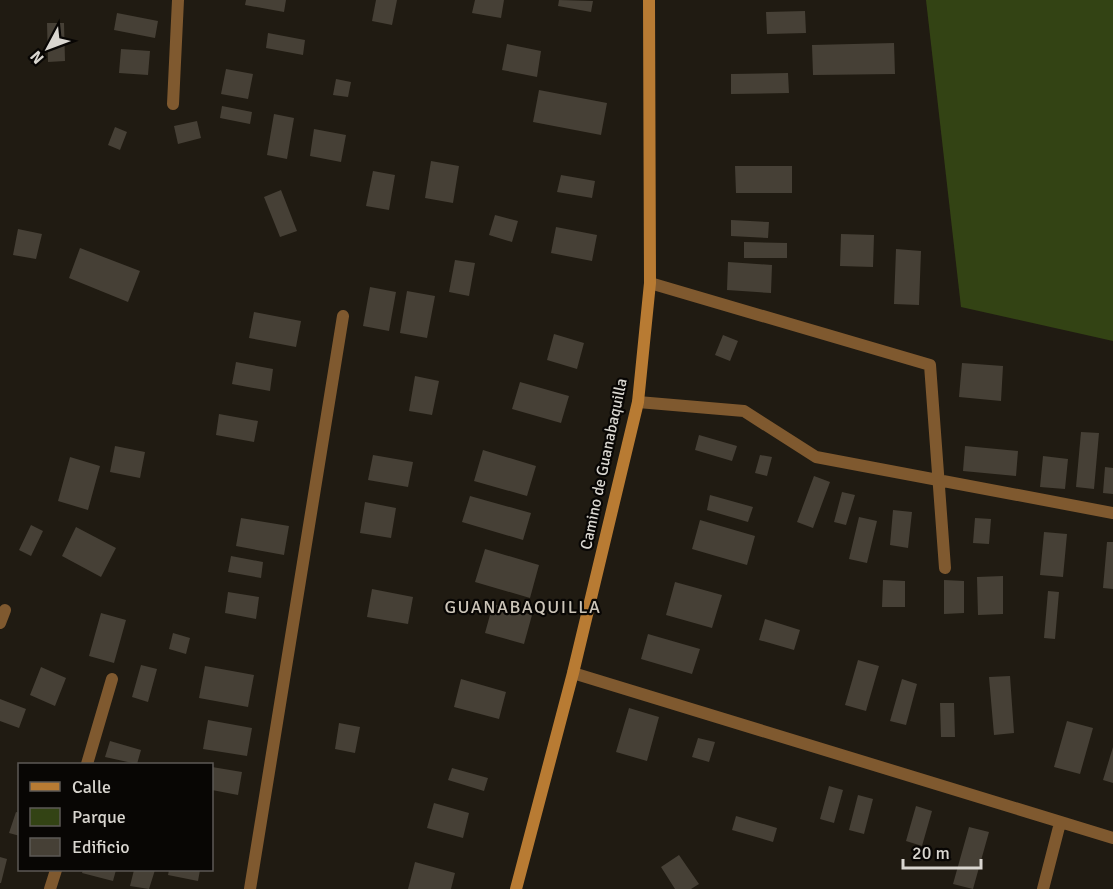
<svg xmlns="http://www.w3.org/2000/svg" width="1113" height="889" viewBox="0 0 1113 889" font-family="Signika,sans-serif">
<style>
.green{fill:#334314}
.building{fill:#464036}
.lines{fill:none;stroke-linecap:round;stroke-linejoin:round}
.street{stroke:#7f592f;stroke-width:12}
.secondary{stroke:#b87b33;stroke-width:12}
.labels{text-anchor:middle;dominant-baseline:central;stroke-width:4.5;stroke-linejoin:round;paint-order:stroke}
.street-label{font-size:16px;fill:#d9d6d0;stroke:#080604}
.neighbourhood-label{font-size:18px;letter-spacing:1.5px;fill:#cbc4b8;stroke:#080604}
</style>
<rect width="100%" height="100%" fill="#201b12"/>
<path class="green" d="M926,0H1113V341L961,307Z"/>
<path class="building" d="M246,0H286L284,12L245,5Z
M376,0H397L392,25L372,21Z
M475,0H504L501,18L472,13Z
M559,0L593,1L591,12L558,6Z
M805,11L806,33L767,34L766,12Z
M117,13L158,21L155,38L114,30Z
M47,23H64L65,61L48,62Z
M268,33L305,40L303,55L266,48Z
M894,43L895,74L813,75L812,45Z
M507,44L541,51L537,77L502,70Z
M121,49L150,51L148,75L119,73Z
M226,69L253,74L248,99L221,94Z
M788,73L789,93L731,94V74Z
M336,79L351,82L348,97L333,95Z
M539,90L607,103L601,135L533,122Z
M222,106L252,112L250,124L220,118Z
M274,114L294,118L287,159L267,155Z
M197,121L201,138L178,144L174,126Z
M115,127L127,132L120,150L108,145Z
M314,129L346,135L341,162L310,156Z
M431,161L459,166L453,203L425,198Z
M735,166H792V193H736Z
M373,171L395,175L389,210L366,206Z
M561,175L595,181L592,198L557,192Z
M281,190L297,231L280,237L264,197Z
M495,215L518,221L512,242L489,235Z
M731,220L769,222L768,238L731,236Z
M556,227L597,235L592,261L551,253Z
M18,229L42,234L36,259L13,255Z
M841,234L874,235L873,267L840,266Z
M744,242L787,243V258H744Z
M80,248L140,271L128,302L69,278Z
M896,249L921,251L919,305L894,304Z
M455,260L475,263L469,296L449,292Z
M728,262L772,265L771,293L727,290Z
M370,287L396,292L389,331L363,326Z
M407,291L435,296L427,338L400,333Z
M254,312L301,321L296,347L249,338Z
M554,334L584,343L577,369L547,360Z
M723,335L738,341L730,361L715,355Z
M236,362L273,369L270,391L232,384Z
M962,363L1003,366L1001,401L959,397Z
M415,376L439,381L432,415L409,411Z
M520,382L569,396L561,423L512,409Z
M219,414L258,421L254,442L216,435Z
M1081,432L1099,433L1094,489L1076,487Z
M699,435L737,446L732,461L695,450Z
M115,446L145,452L140,478L110,472Z
M965,446L1018,451L1016,476L963,471Z
M483,450L536,466L527,496L474,481Z
M373,455L413,462L408,487L368,480Z
M760,455L772,457L767,476L755,473Z
M1043,456L1068,459L1065,489L1040,487Z
M70,457L100,466L88,510L58,501Z
M1105,467L1113,468V494L1103,493Z
M814,476L830,482L813,528L797,522Z
M842,492L855,495L846,525L834,522Z
M710,495L753,507L748,522L707,510Z
M470,496L531,513L523,540L462,522Z
M365,502L396,508L391,538L360,533Z
M893,510L912,512L908,548L890,545Z
M859,517L877,521L867,563L849,559Z
M241,518L289,526L284,555L236,546Z
M975,518L991,519L989,544L973,543Z
M700,520L755,536L747,565L692,549Z
M31,525L43,531L31,556L19,550Z
M76,527L116,548L101,577L62,556Z
M1044,532L1067,534L1063,577L1040,575Z
M1107,542H1113V589L1103,588Z
M485,549L539,565L530,598L475,582Z
M231,556L263,562L261,578L228,572Z
M1003,576V614L978,615L977,577Z
M883,580L905,581V607H882Z
M944,580L964,581V613L944,614Z
M675,582L722,595L712,628L666,615Z
M372,589L413,597L408,624L367,617Z
M1048,591L1059,592L1055,639L1044,638Z
M228,592L259,597L256,619L225,613Z
M493,604L532,615L524,644L485,633Z
M101,613L126,620L114,663L89,656Z
M765,619L800,630L794,650L759,640Z
M173,633L190,638L186,654L169,649Z
M648,634L700,649L692,674L641,659Z
M858,660L879,666L866,711L845,705Z
M141,665L157,669L148,702L132,697Z
M205,666L254,675L248,707L199,698Z
M41,667L66,678L55,706L30,695Z
M1010,676L1014,733L994,735L989,677Z
M461,679L506,692L499,719L454,707Z
M902,679L917,684L906,725L890,721Z
M0,699L26,709L19,728L0,721Z
M940,703H954L955,737H941Z
M629,708L659,717L647,761L616,752Z
M208,720L252,728L247,756L203,749Z
M1067,721L1093,728L1080,774L1054,767Z
M339,723L360,727L355,753L335,749Z
M698,738L715,742L709,762L692,757Z
M110,741L141,750L137,764L105,757Z
M1113,747V783L1103,780Z
M212,767L242,772L238,795L212,790Z
M452,768L488,778L484,791L448,780Z
M829,786L843,790L834,823L820,819Z
M858,795L873,799L864,834L849,830Z
M434,803L469,813L463,838L427,828Z
M916,806L932,811L922,846L906,841Z
M16,812L20,813V836L9,833Z
M736,816L777,828L773,842L732,830Z
M969,827L989,832L973,889L953,884Z
M679,855L699,884L691,889H675L661,867Z
M0,857L7,859L1,883H0Z
M415,862L455,873L451,889H408Z
M83,870H116L113,881L82,873Z
M134,870H155L149,889L130,886Z
M169,870H200L198,881L168,875Z"/>
<g class="lines">
<path class="street" d="M173,104L178,0
M650,283L930,365L945,568
M638,402L744,411L816,457L1113,513
M0,623L5,610
M573,673L1113,838
M87,764L112,679
M50,889L56,870
M250,889L343,316
M1043,889L1060,823"/>
<path class="secondary" d="M516,889L573,673L638,402L650,283L649,0"/>
</g>
<g class="labels">
<g class="street-label">
<text transform="translate(604 464) rotate(-78)">Camino de Guanabaquilla</text>
</g>
<g class="neighbourhood-label">
<text x="523" y="607">GUANABAQUILLA</text>
</g>
</g>
<rect x="18" y="763" width="195" height="108" fill="#080604" stroke="#5c5956" stroke-width="1.5"/>
<rect x="30" y="782" width="30" height="9" fill="#b87b33" stroke="#5c5956" stroke-width="1.5"/>
<text x="72" y="793" font-size="18" fill="#d9d6d0">Calle</text>
<rect x="30" y="808" width="30" height="18" fill="#334314" stroke="#5c5956" stroke-width="1.5"/>
<text x="72" y="823" font-size="18" fill="#d9d6d0">Parque</text>
<rect x="30" y="838" width="30" height="18" fill="#464036" stroke="#5c5956" stroke-width="1.5"/>
<text x="72" y="853" font-size="18" fill="#d9d6d0">Edificio</text>
<g transform="translate(48 48) rotate(229)" stroke="#080604" stroke-width="4.5" paint-order="stroke">
<path d="M0-4.5L10 22L0 15L-10 22Z" fill="#d9d6d0"/>
<text y="-9" font-size="16" font-weight="bold" text-anchor="middle" fill="#d9d6d0">N</text>
</g>
<path d="M903 859v9h78v-9" fill="none" stroke="#d9d6d0" stroke-width="3"/>
<text x="912" y="859" font-size="18" fill="#d9d6d0" stroke="#080604" stroke-width="4.5" paint-order="stroke">20 m</text>
</svg>
